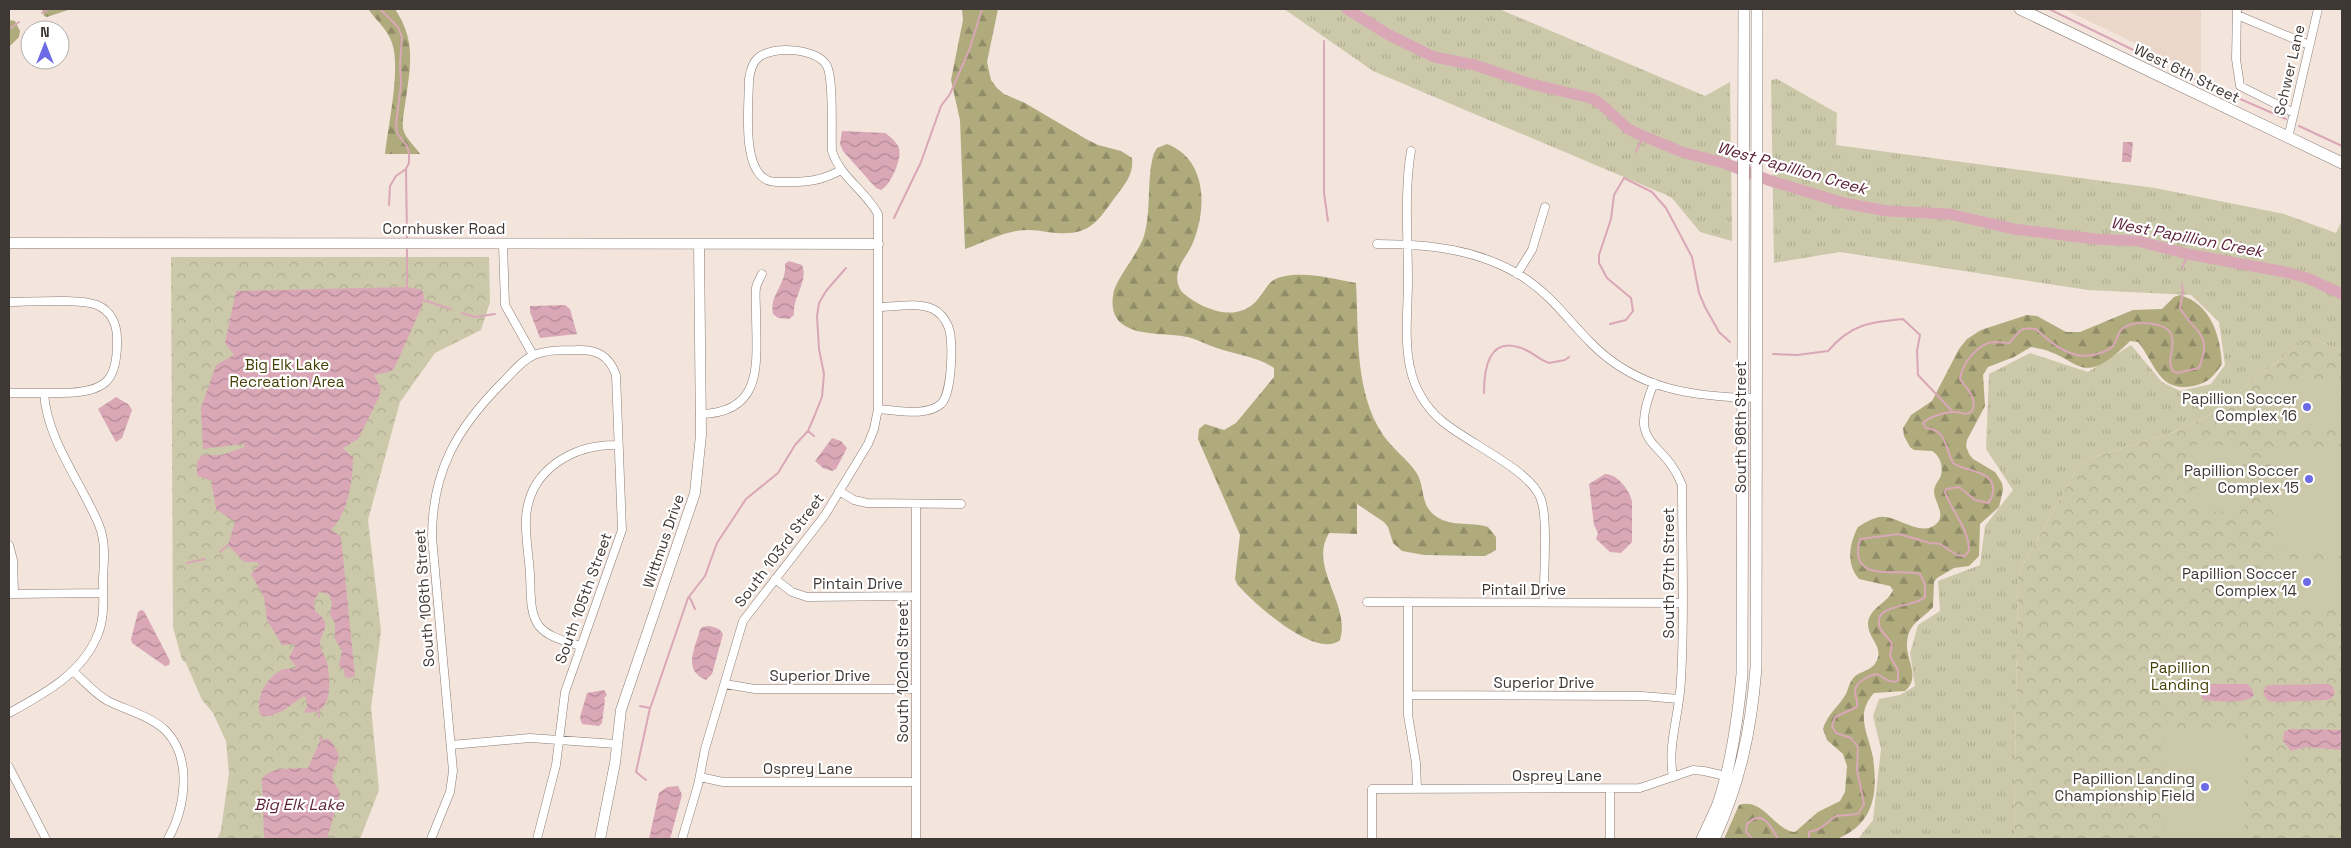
<svg xmlns="http://www.w3.org/2000/svg" width="2351" height="848" viewBox="0 0 2351 848" font-family="'Space Grotesk',sans-serif">
<style>
.built{fill:#ebd6ca}
.grass{fill:url(#grass-tufts)}
.forest{fill:url(#forest-firs)}
.park{fill:url(#park-crowns)}
.garden{fill:#ccc9aa}
.water{fill:url(#water-waves)}
.lines{fill:none;stroke-linecap:round;stroke-linejoin:round}
.stream{stroke:#daa7b7;stroke-width:2}
.river{stroke:#daa7b7;stroke-width:11}
.minor-casing{stroke:#8a7d75;stroke-width:9}
.tertiary-casing{stroke:#8a7d75;stroke-width:11}
.secondary-casing{stroke:#8a7d75;stroke-width:12}
.minor{stroke:#fff;stroke-width:8}
.tertiary{stroke:#fff;stroke-width:10}
.secondary{stroke:#fff;stroke-width:11}
.poi-dot{fill:#6c6be5;stroke:#fff;stroke-width:2}
.labels{text-anchor:middle;dominant-baseline:central;stroke-width:4.5;stroke-linejoin:round;paint-order:stroke}
.street-label{font-size:15px;fill:#3e3835;stroke:#fff}
.park-label{font-size:15px;fill:#443e02;stroke:#fff}
.poi-label{font-size:15px;fill:#3e3835;stroke:#fff;text-anchor:end}
.water-label{font-size:16px;font-style:italic;fill:#5c1f37;stroke:#fff}
</style>
<defs>
<pattern id="grass-tufts" width="24" height="20" patternUnits="userSpaceOnUse" patternTransform="scale(1.25)"><rect width="24" height="20" fill="#ccc9aa"/><path d="M3 7l-1-3M5 7V3M7 7l1-3M15 17l-1-3M17 17v-4M19 17l1-3" fill="none" stroke="#b0ad93"/></pattern>
<pattern id="forest-firs" width="22" height="20" patternUnits="userSpaceOnUse" patternTransform="scale(1.25)"><rect width="22" height="20" fill="#afab7d"/><path d="M5 1l3.5 6h-7zM16 11l3.5 6h-7z" fill="#908c67"/></pattern>
<pattern id="park-crowns" width="20" height="18" patternUnits="userSpaceOnUse" patternTransform="scale(1.25)"><rect width="20" height="18" fill="#ccc9aa"/><path d="M2 6a3 3 0 1 1 6 0M12 15a3 3 0 1 1 6 0" fill="none" stroke="#b0ad93"/></pattern>
<pattern id="water-waves" width="16" height="10" patternUnits="userSpaceOnUse" patternTransform="scale(1.25)"><rect width="16" height="10" fill="#daa7b7"/><path d="M0 5q4-4 8 0t8 0" fill="none" stroke="#b28996"/></pattern>
</defs>
<rect width="100%" height="100%" fill="#f3e4dc"/>
<path class="built" d="M2064,9H2201V75Z"/>
<path class="grass" d="M1284,9H1499L1705,96L1730,82L1732,241L1700,232L1672,198L1664,194L1373,71Z
M1777,79L1837,113L1836,145L2155,188L2284,214L2336,233L2342,220V352L2313,338H2308L2205,418L2173,432L2095,457L2083,463L2075,472L2018,574L2014,839H1858L1873,820L1881,749L1873,716L1879,699L1900,695L1915,686L1910,653L1918,625L1940,611L1938,581L1980,565L1985,526L2013,490L1986,449L1989,374L2030,353L2088,372L2131,345L2162,382L2180,391L2211,384L2225,365L2219,322L2191,295L2088,290L1840,252L1774,263L1771,80Z"/>
<path class="forest" d="M42,9H71L47,17L44,16Z
M368,9H395C417,42 410,68 405,105C404,113 401,124 404,132C407,139 415,147 420,154H385C388,126 401,68 392,43C388,30 376,20 368,9Z
M962,9H998L987,62L991,80L997,88L1004,94L1025,103L1086,139L1098,145L1121,151L1132,158C1134,174 1125,184 1116,196C1094,227 1087,237 1047,232C1037,230 1026,229 1016,231C999,234 982,243 965,249L960,120L951,80L963,20Z
M9,20L15,21L20,31L19,37L9,47Z
M1167,144C1208,160 1207,210 1192,245C1188,254 1180,262 1178,272C1176,279 1178,288 1183,293C1203,310 1238,324 1258,299C1266,290 1268,280 1281,277C1305,271 1333,279 1356,283C1359,334 1354,391 1383,435C1393,449 1407,459 1416,472C1425,485 1420,503 1433,514C1449,528 1469,521 1488,527L1496,537V550L1485,556H1479L1424,555L1402,551L1393,543L1388,527L1384,522L1357,504V534L1329,533C1308,567 1351,604 1340,640C1316,660 1253,603 1237,584L1235,579L1240,535L1198,439L1199,429L1205,424L1224,430L1236,423L1274,377V368C1258,357 1238,355 1220,349C1209,346 1199,340 1188,337C1163,331 1107,341 1113,296C1114,280 1138,255 1144,236C1152,209 1146,179 1154,153L1157,148Z
M2180,295C2211,304 2220,335 2222,364C2214,376 2208,383 2193,386C2159,393 2155,363 2138,342L2130,341C2077,394 2081,353 2031,347L2014,357L1988,367L1983,375L1985,406L1967,440L1966,446L1969,454L1973,459L1995,472L2002,483L2003,490L1999,507L1980,524L1979,556L1969,566L1954,568L1937,578L1934,582L1933,607C1924,618 1912,621 1908,636C1902,658 1923,675 1905,691L1874,693C1854,715 1869,734 1873,758C1878,793 1874,823 1839,838C1833,841 1820,839 1813,839C1783,839 1754,839 1724,839L1739,805C1763,797 1774,830 1795,832L1818,812L1840,801L1845,792L1847,766L1843,754L1827,740L1823,729C1827,715 1837,708 1844,697C1848,692 1848,685 1852,680C1857,671 1871,672 1876,662C1885,647 1867,638 1868,623C1870,607 1888,603 1893,590L1890,586L1859,579C1846,564 1849,544 1858,527C1864,523 1871,519 1879,517C1896,514 1919,537 1935,525C1947,516 1935,503 1934,492C1934,487 1937,482 1940,478C1944,469 1941,456 1932,451L1914,450L1910,447L1904,436L1903,428L1911,415L1932,401L1959,349L1967,339L1981,330L2027,315L2037,316L2066,332H2080L2133,310L2162,309L2174,297Z"/>
<path class="park" d="M171,257H489L490,302L481,330L435,353L400,402L368,520L381,631L371,707L379,790L360,839H217L221,830L229,773L226,741L213,713L202,700L186,663L182,660L173,627Z
M2308,338H2313L2342,352V839H2014L2018,574L2075,472L2083,463L2095,457L2173,432L2205,418Z"/>
<path class="garden" d="M2340,384L2341,429L2273,430V385Z
M2197,444L2243,446L2241,512L2196,511Z
M2277,449L2342,452L2341,549L2275,547Z
M2340,559L2341,604L2274,606L2273,560Z
M2165,734H2245V839H2165Z"/>
<path class="water" d="M842,131L885,133C890,136 897,143 899,148C902,159 891,185 881,190L876,188L843,151L840,144Z
M2123,142H2133L2131,162H2122Z
M789,261L802,265C809,281 792,298 794,315L789,319L778,318L773,314C769,294 787,285 785,264Z
M407,287L422,290L424,296L422,306L394,369L389,372L374,375L381,388L379,397L358,439L343,448L353,458C353,480 348,514 331,529L341,537L355,676L350,678L345,677L344,670L339,666L342,651L335,639V623L330,615L332,604L329,594L319,592L314,601L315,611C318,614 322,616 324,620C329,629 319,636 320,645C322,652 326,657 327,663C331,682 333,718 304,712L307,707L306,698L304,696C291,704 278,718 261,716C254,700 266,678 281,670C286,668 292,669 297,668L289,658L296,644L282,645L267,620L264,597L251,574L259,565L257,562H244L228,545L235,522L216,509L211,480L197,476V462L202,455H221L245,447L243,444L203,449L201,408L216,365L234,355L225,343L236,291Z
M565,305L570,309L577,334L540,338L530,312V306Z
M116,397L128,404L132,410L122,438L116,442L98,409Z
M832,438L841,441L847,448L836,469L832,471L823,468L815,461Z
M1605,474C1617,474 1629,489 1632,501V542L1621,553L1610,552L1596,539L1598,533L1594,525L1589,484Z
M141,610L144,611L170,661L169,665L165,666L132,643L131,639L138,612Z
M710,626L719,629L723,634L712,674L706,680C682,670 695,649 700,630L702,627Z
M2206,684H2247C2274,707 2212,701 2203,700L2200,694L2202,687Z
M2329,684L2333,687L2335,693L2332,698L2327,700L2276,702L2268,701L2263,694L2266,686L2273,685Z
M604,690L607,695L604,698L605,700L602,723L599,726L582,724L580,717L587,693Z
M2290,729L2342,730V750L2306,747L2291,751L2283,741L2284,732Z
M325,739H329C350,764 329,763 333,780C334,784 339,789 340,794L327,839H264L262,779C270,766 295,769 308,768L319,743Z
M678,786L682,795L670,839H649L659,793L667,787Z"/>
<g class="lines">
<path class="stream" d="M380,9L398,27L402,37L400,64L401,85L396,124L397,133L407,146L409,154V163L406,169L396,176L390,186L389,205
M2049,9L2156,61
M42,13L49,9
M9,29L19,22
M1324,41V193L1328,221
M2190,77L2286,119
M2299,126L2342,146
M1636,152L1643,136
M406,169L407,239
M894,218L921,162L941,106L950,94L970,48L982,9
M407,247V287
M2182,268L2188,254
M423,300L451,309
M462,313L475,317L495,314
M1610,324L1626,320L1633,311L1631,298L1607,278L1599,263V255L1611,219L1614,195L1624,178L1652,192L1666,208L1692,257L1699,293L1705,307L1719,332L1730,342
M1773,354L1797,355L1828,351C1851,324 1870,322 1903,319L1920,335L1917,351L1918,375L1953,412
M1484,393C1484,370 1488,336 1521,348C1532,351 1539,360 1549,363L1565,360L1569,357
M808,431L814,436
M220,552L228,545
M187,563L205,559
M690,598L695,609
M640,706L650,708L652,703L688,598L705,576L717,543L746,499L778,473L795,445L808,431L814,417L822,397L824,374L819,349L817,316L819,303L826,291L846,268
M318,707L319,717
M320,737L322,745
M646,780L636,772L650,708
M1753,839L1746,832L1747,824C1763,808 1771,827 1778,839
M1809,839V832L1819,829L1836,816L1858,814L1864,804L1857,770L1858,747L1851,738L1836,733L1832,726L1835,717L1857,707C1858,701 1855,696 1855,691C1855,682 1870,675 1877,674L1887,680L1895,682L1898,680V670L1890,656L1892,644C1889,638 1883,634 1880,628C1871,602 1914,609 1925,597V584L1920,574C1897,568 1847,584 1860,539L1899,534L1930,543L1940,544L1957,555L1965,556L1969,550C1969,529 1952,512 1945,492L1946,489L1959,487L1975,500L1988,503C1992,499 1992,497 1993,492C1996,470 1965,472 1953,463C1945,448 1947,430 1926,428L1923,423C1929,417 1945,412 1953,412C1961,411 1965,417 1972,411C1978,398 1966,388 1960,379C1962,364 1977,344 1993,342C1999,342 2004,343 2009,343C2020,332 2018,327 2036,329C2053,345 2075,363 2100,353C2104,352 2110,349 2113,346C2117,341 2117,334 2122,329C2133,320 2164,321 2171,334C2177,347 2165,359 2173,371L2177,373L2199,368C2213,332 2195,334 2180,308L2183,292L2182,284"/>
<path class="river" d="M1347,9L1389,35L1434,57L1475,65L1531,84L1591,98L1601,104L1628,129L1643,136L1682,152L1724,163L1771,181L1844,203L1887,211L1949,214L2014,229L2095,239L2138,241L2188,254L2285,272L2307,278L2342,294"/>
<defs>
<path id="minor" d="M2237,9L2236,59L2240,86L2294,113
M2237,15L2309,45
M2288,138L2318,9
M1411,151C1404,191 1408,239 1408,280C1408,308 1404,339 1410,367C1414,388 1426,408 1442,421C1466,442 1529,469 1540,497C1549,516 1543,578 1544,602
M503,244L505,305L533,355
M1377,244C1428,244 1479,249 1523,277C1551,295 1568,320 1591,343C1637,390 1694,397 1756,398
M1517,274L1532,250L1545,207
M9,302C30,302 79,298 97,305C111,311 117,324 117,339C118,383 104,392 62,393C45,393 27,393 9,393
M1654,383C1626,450 1663,436 1682,485C1682,550 1685,615 1681,679C1680,714 1667,743 1673,777
M878,409C897,410 926,417 941,404C952,394 954,339 948,326C945,319 939,312 933,309C918,302 895,307 879,307
M700,414C766,413 756,360 756,311C756,304 755,295 756,288C757,283 760,278 762,274
M839,491L854,500L867,503L961,504
M9,545L13,560L14,594
M775,579L792,592L807,597L915,596
M9,594L103,593
M1367,602L1682,603
M1408,602V715L1416,763L1417,788
M580,646C566,641 549,638 539,626C529,613 531,590 530,575C529,556 525,536 526,518C529,469 574,444 618,445
M73,671C84,681 95,694 108,701C126,710 151,716 166,731C193,759 185,809 168,839
M725,684L755,689H916
M1408,695L1642,696L1679,699
M9,713C44,694 83,673 98,634C105,617 103,597 103,578C104,561 106,542 99,525C81,482 47,440 44,393
M451,745L530,738L616,744
M9,767L46,839
M700,777L723,782H916
M1610,789V839
M431,839L450,792L453,771L432,537C432,471 457,428 503,382C512,373 522,360 534,355C547,350 561,350 576,350C596,349 609,355 616,375L622,530L565,692L556,765L537,839
M682,839L698,785L705,749L743,621L825,515L868,444L874,429L878,409V214C865,190 840,177 832,151C831,133 834,80 827,66C818,48 772,45 758,58C752,63 750,72 749,79C749,104 741,168 767,180C773,183 782,182 790,182C809,182 823,180 841,170
M916,839V504
M1372,839V789L1640,788L1693,770L1704,771L1730,777"/>
<path id="tertiary" d="M9,243L878,244
M600,839L615,763L621,710L695,493L701,435L699,244"/>
<path id="secondary" d="M2020,9L2342,163
M1702,839C1707,828 1713,816 1718,804C1732,763 1738,717 1742,674L1744,9
M1714,839C1740,783 1751,730 1756,668L1757,9"/>
</defs>
<use href="#minor" class="minor-casing"/>
<use href="#tertiary" class="tertiary-casing"/>
<use href="#secondary" class="secondary-casing"/>
<use href="#minor" class="minor"/>
<use href="#tertiary" class="tertiary"/>
<use href="#secondary" class="secondary"/>
</g>
<g class="poi-dot">
<circle cx="2307" cy="407" r="5"/>
<circle cx="2309" cy="479" r="5"/>
<circle cx="2307" cy="582" r="5"/>
<circle cx="2205" cy="787" r="5"/>
</g>
<g class="labels">
<g class="street-label">
<text transform="translate(2289 70) rotate(-77)">Schwer Lane</text>
<text transform="translate(2187 73) rotate(26)">West 6th Street</text>
<text x="444" y="228">Cornhusker Road</text>
<text transform="translate(1740 427) rotate(-90)">South 96th Street</text>
<text transform="translate(663 541) rotate(-71)">Wittmus Drive</text>
<text transform="translate(779 550) rotate(-53)">South 103rd Street</text>
<text transform="translate(1668 573) rotate(-90)">South 97th Street</text>
<text x="858" y="583">Pintain Drive</text>
<text x="1524" y="589">Pintail Drive</text>
<text transform="translate(424 598) rotate(-94)">South 106th Street</text>
<text transform="translate(583 598) rotate(-70)">South 105th Street</text>
<text transform="translate(902 672) rotate(-90)">South 102nd Street</text>
<text x="820" y="675">Superior Drive</text>
<text x="1544" y="682">Superior Drive</text>
<text x="808" y="768">Osprey Lane</text>
<text x="1557" y="775">Osprey Lane</text>
</g>
<g class="park-label">
<text x="287" y="364">Big Elk Lake<tspan x="287" dy="17">Recreation Area</tspan></text>
<text x="2180" y="667">Papillion<tspan x="2180" dy="17">Landing</tspan></text>
</g>
<g class="poi-label">
<text x="2297" y="398">Papillion Soccer<tspan x="2297" dy="17">Complex 16</tspan></text>
<text x="2299" y="470">Papillion Soccer<tspan x="2299" dy="17">Complex 15</tspan></text>
<text x="2297" y="573">Papillion Soccer<tspan x="2297" dy="17">Complex 14</tspan></text>
<text x="2195" y="778">Papillion Landing<tspan x="2195" dy="17">Championship Field</tspan></text>
</g>
<g class="water-label">
<text transform="translate(1792 168) rotate(16)">West Papillion Creek</text>
<text transform="translate(2187 237) rotate(11)">West Papillion Creek</text>
<text x="299" y="804">Big Elk Lake</text>
</g>
</g>
<rect width="2351" height="848" fill="none" stroke="#3e3835" stroke-width="20"/>
<g transform="translate(45 45)"><circle r="24" fill="#ffffff" stroke="#b2afae"/>
<path d="M0-4L9 19L0 12L-9 19Z" fill="#6c6be5"/>
<text y="-8" font-size="14" font-weight="bold" text-anchor="middle" fill="#3e3835">N</text>
</g>
</svg>
